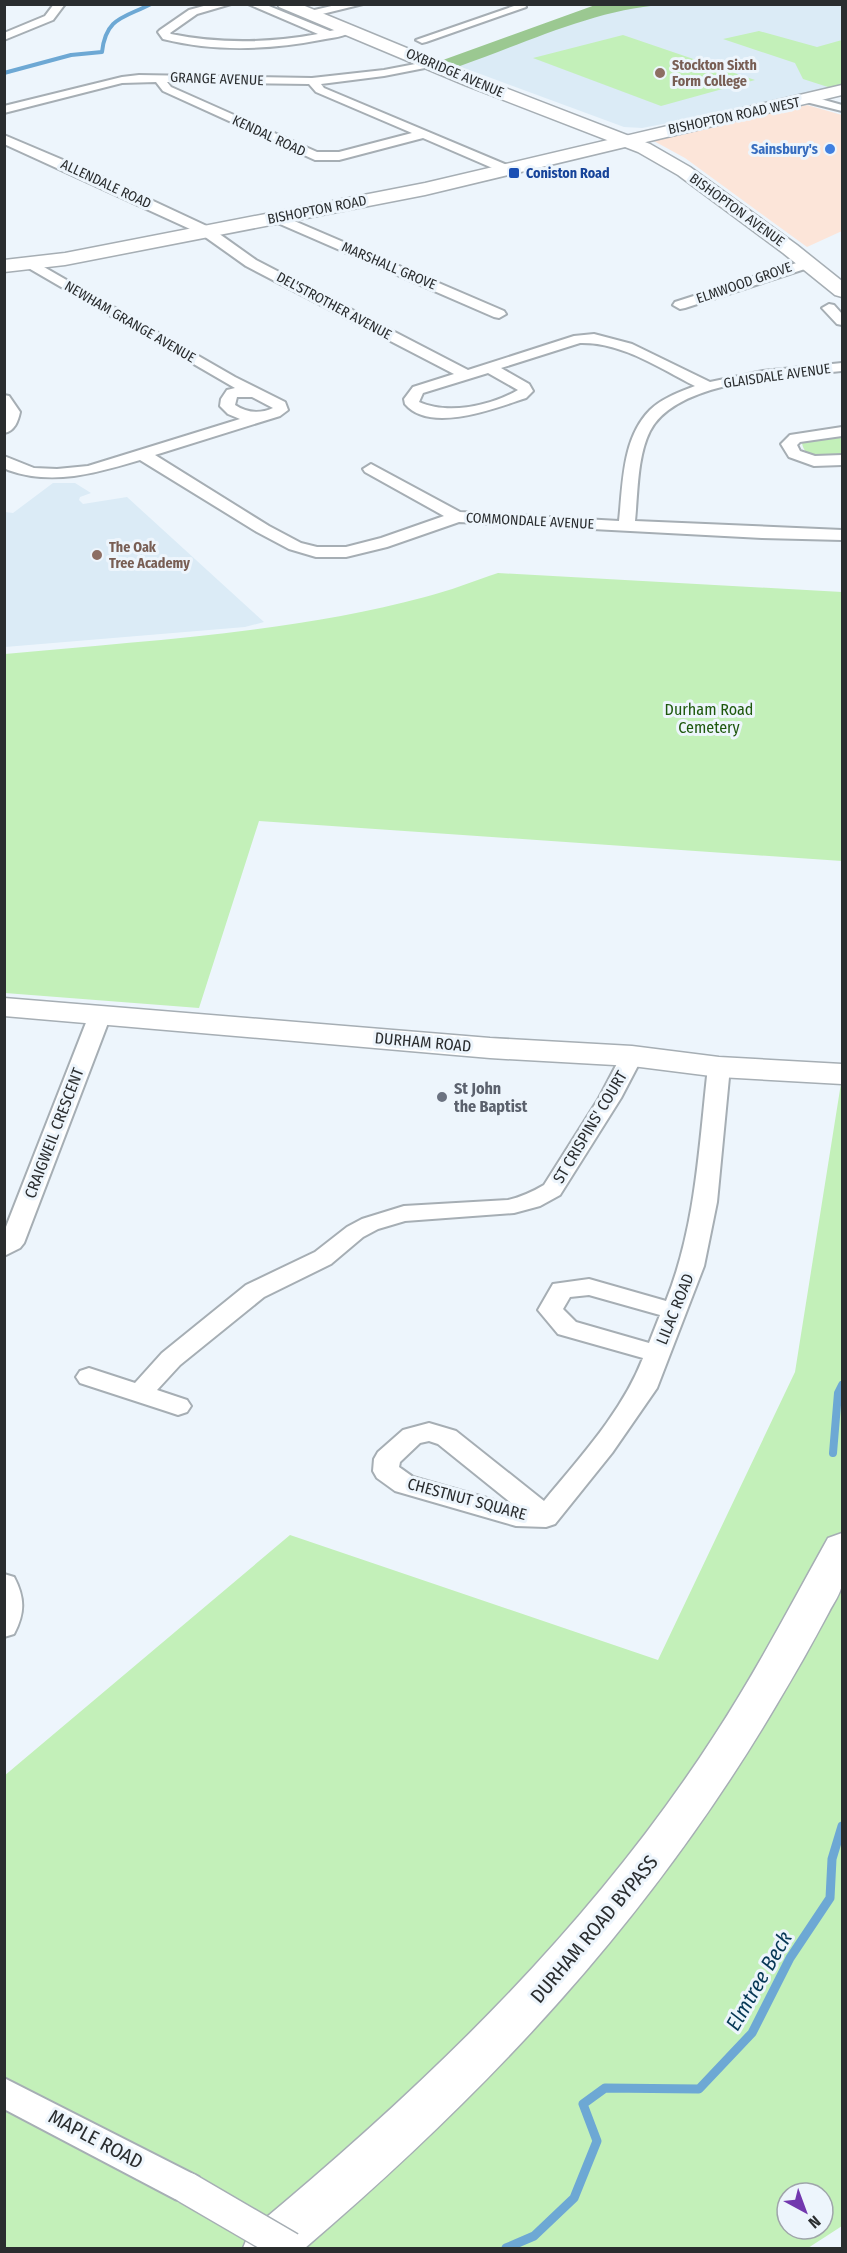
<svg xmlns="http://www.w3.org/2000/svg" width="847" height="2253" viewBox="0 0 847 2253" font-family="'Fira Sans Condensed',sans-serif">
<style>
.commercial{fill:#fce5d9}
.built{fill:#dbebf6}
.green{fill:#c3f0b9;fill-rule:evenodd}
.forest{fill:#9bc891}
.lines{fill:none;stroke-linecap:round;stroke-linejoin:round}
.stream-far2{stroke:#6da8d4;stroke-width:4}
.stream-far1{stroke:#6da8d4;stroke-width:8}
.stream{stroke:#6da8d4;stroke-width:9}
.street-casing{stroke:#a6aeb4;stroke-width:4}
.secondary-casing{stroke:#a6aeb4;stroke-width:3}
.primary-casing{stroke:#a6aeb4;stroke-width:3}
.street{fill:#fff;fill-rule:evenodd}
.secondary{fill:#fff;fill-rule:evenodd}
.primary{fill:#fff;fill-rule:evenodd}
.street-bridge-casing{stroke:#a6aeb4;stroke-width:34;stroke-linecap:butt}
.street-bridge{stroke:#fff;stroke-width:31}
.education-dot{fill:#8d6e63;stroke:#edf5fc;stroke-width:2}
.shop-dot{fill:#3f7fe0;stroke:#edf5fc;stroke-width:2}
.transit-dot{fill:#1a4fb4;stroke:#edf5fc;stroke-width:2}
.worship-dot{fill:#6b7280;stroke:#edf5fc;stroke-width:2}
.labels{text-anchor:middle;dominant-baseline:central;stroke-width:6;stroke-linejoin:round;paint-order:stroke}
.far-education-label{font-size:14px;font-weight:bold;fill:#785e54;stroke:#edf5fc;text-anchor:start}
.far-street-label{font-size:14px;fill:#2a2d2f;stroke:#edf5fc}
.far-shop-label{font-size:14px;font-weight:bold;fill:#366cbe;stroke:#edf5fc;text-anchor:end}
.far-transit-label{font-size:14px;font-weight:bold;fill:#164399;stroke:#edf5fc;text-anchor:start}
.park-label{font-size:16px;fill:#1e580d;stroke:#edf5fc}
.street-label{font-size:16px;fill:#2a2d2f;stroke:#edf5fc}
.worship-label{font-size:16px;font-weight:bold;fill:#5b616d;stroke:#edf5fc;text-anchor:start}
.near-street-label{font-size:20px;fill:#2a2d2f;stroke:#edf5fc}
.near-water-label{font-size:21px;font-style:italic;fill:#063755;stroke:#edf5fc}
</style>
<rect width="100%" height="100%" fill="#edf5fc"/>
<path class="commercial" d="M807,105L842,115V231L807,247L685,158L652,140Z"/>
<path class="built" d="M610,5H842V85L746,108L642,128L624,127L445,61Z
M53,483H75L91,493L80,497L79,500L83,504L127,497L264,622L245,627L5,647V512L13,513Z"/>
<path class="green" d="M759,31L817,47L842,40V85L831,88L803,79L795,63L723,39Z
M623,35L755,80L661,106L533,58Z
M842,437V456C828,457 805,462 802,443L806,441Z
M498,573L842,592V861L259,821L199,1008L5,993V654C142,641 292,633 425,597C449,591 474,581 498,573Z
M842,1077V2226L808,2248H5L4,1776L290,1535L658,1660L795,1372ZM787,2193H823V2229H787Z"/>
<path class="forest" d="M598,4L662,5C596,9 523,44 460,66L443,60Z"/>
<g class="lines">
<path class="stream-far2" d="M4,73L71,55L102,52C106,17 124,18 151,4"/>
<path class="stream-far1" d="M833,1453L838,1393L842,1385"/>
<path class="stream" d="M506,2248L534,2236L574,2198L597,2141L583,2104L605,2088L699,2089L752,2033L790,1958L830,1898L832,1859L842,1826"/>
<defs>
<path id="street" d="M54,4H65L53,20L4,40V33L45,16Z
M211,4H231L197,14L170,33L171,34C220,44 269,43 318,34L248,4H264L330,31L349,27L354,30C346,37 330,38 320,40C268,50 215,52 163,39L158,32L160,30L189,10Z
M340,4H363L310,17L305,14L306,12Z
M517,5H525L526,7L426,42L422,43L416,40Z
M431,61L435,62V66L384,76L321,84L324,88L512,167L514,170L512,173H504L423,138L339,160H315L163,91L156,82L122,83L4,113V106L122,77L139,75L312,78L384,70ZM167,82L309,84L316,92L412,133L339,152H317L171,87Z
M810,96L842,105V111L806,102V98Z
M4,135L89,171L211,228L256,260L468,370L574,336L594,334L632,344L710,382L763,371L842,363V371C791,376 677,379 650,431C637,457 638,493 635,521L842,530V540L762,538L459,522L387,547L346,557H316L289,549L257,532L140,460C96,473 53,486 8,470L4,468V456L34,468L57,469L88,466L240,419L228,414L220,406L221,399L227,390L235,388L25,266L23,263L30,259L235,377L285,402L288,410L280,416L155,455L269,526L301,543L317,547H346L381,538L444,516L365,472L363,469L371,464L460,512L619,521C623,484 622,438 650,410C662,398 680,392 695,386C659,368 622,342 580,343L501,368L529,384L533,391L526,398C496,408 430,434 405,404L404,399L413,387L454,374L246,266L201,234L4,144ZM488,373L518,390C491,406 448,415 419,402L423,393ZM237,397H252L273,408C260,414 247,413 235,405Z
M278,214L504,311L506,314L499,318L494,317L273,221L272,218L273,215Z
M809,259L816,263L814,266L685,308L680,309L673,305L675,302Z
M829,304L834,305L842,314V325L837,324L822,308Z
M4,395L9,396L20,412C18,421 15,431 4,433Z
M842,427V436L800,442L797,445L800,451L815,456L842,455V465L814,466L789,457L781,444L790,435Z
M100,1009L108,1010L111,1015L24,1243L20,1248L4,1256V1232L89,1015L92,1010Z
M632,1049L640,1051L643,1056L621,1098L560,1195L540,1206L514,1213L405,1221L378,1229L363,1237L331,1264L264,1297L180,1365L157,1390L187,1400L191,1406L187,1412L178,1415L169,1412L80,1383L76,1377L80,1371L89,1368L135,1383L162,1353L246,1285L315,1252L347,1227L362,1219L404,1206L508,1200C521,1197 532,1192 544,1185L599,1098L621,1056L624,1051Z
M719,1060L727,1062L730,1067L717,1202L704,1266L657,1388L612,1453L555,1524L546,1527L516,1526L395,1491L377,1478L373,1471L374,1459L378,1452L403,1430L429,1423L456,1431L544,1501C581,1456 622,1412 643,1358L558,1334L538,1310L553,1284L589,1279L666,1301C696,1226 699,1146 708,1067L711,1062ZM589,1295L660,1315L649,1343L576,1322L563,1309L570,1297ZM429,1441L438,1444L515,1506L413,1477L399,1467L400,1462L420,1443Z
M4,1574L14,1577C25,1598 25,1613 14,1634L4,1637Z
M4,2078L199,2177L204,2188L199,2199L187,2203L175,2199L4,2109Z"/>
<path id="secondary" d="M842,85V95L425,195L65,265L4,272V260L65,253L425,183Z
M4,998L490,1038L632,1046L719,1057L842,1064V1084L719,1077L632,1066L490,1058L4,1016Z"/>
<path id="primary" d="M277,4H300L477,77L650,144L690,167L797,245L842,281V297L835,295L783,253L678,175L638,152L465,85L279,7Z
M842,1533C844,1548 845,1568 842,1584C841,1593 833,1604 829,1612C812,1644 795,1674 777,1704C650,1919 493,2087 305,2248H243L250,2231C425,2086 590,1928 714,1736C756,1672 791,1604 828,1538Z"/>
</defs>
<use href="#street" class="street-casing"/>
<use href="#secondary" class="secondary-casing"/>
<use href="#primary" class="primary-casing"/>
<use href="#street" class="street"/>
<use href="#secondary" class="secondary"/>
<use href="#primary" class="primary"/>
<defs>
<path id="street-bridge" d="M187,2188L290,2248"/>
</defs>
<use href="#street-bridge" class="street-bridge-casing"/>
<use href="#street-bridge" class="street-bridge"/>
</g>
<g class="education-dot">
<circle cx="660" cy="73" r="6"/>
<circle cx="97" cy="555" r="6"/>
</g>
<circle class="shop-dot" cx="830" cy="149" r="6"/>
<rect class="transit-dot" x="508" y="167" width="12" height="12" rx="3"/>
<circle class="worship-dot" cx="442" cy="1097" r="6"/>
<g class="labels">
<g class="far-education-label">
<text x="672" y="65">Stockton Sixth<tspan x="672" dy="16">Form College</tspan></text>
<text x="109" y="547">The Oak<tspan x="109" dy="16">Tree Academy</tspan></text>
</g>
<g class="far-street-label">
<text transform="translate(455 73) rotate(23)">OXBRIDGE AVENUE</text>
<text transform="translate(217 79) rotate(2)">GRANGE AVENUE</text>
<text transform="translate(734 116) rotate(-12)">BISHOPTON ROAD WEST</text>
<text transform="translate(269 136) rotate(25)">KENDAL ROAD</text>
<text transform="translate(106 184) rotate(25)">ALLENDALE ROAD</text>
<text transform="translate(317 210) rotate(-11)">BISHOPTON ROAD</text>
<text transform="translate(737 210) rotate(36)">BISHOPTON AVENUE</text>
<text transform="translate(389 266) rotate(23)">MARSHALL GROVE</text>
<text transform="translate(744 283) rotate(-19)">ELMWOOD GROVE</text>
<text transform="translate(334 306) rotate(28)">DEL'STROTHER AVENUE</text>
<text transform="translate(130 322) rotate(30)">NEWHAM GRANGE AVENUE</text>
<text transform="translate(777 376) rotate(-8)">GLAISDALE AVENUE</text>
<text transform="translate(530 521) rotate(3)">COMMONDALE AVENUE</text>
</g>
<g class="far-shop-label">
<text x="818" y="149">Sainsbury's</text>
</g>
<g class="far-transit-label">
<text x="526" y="173">Coniston Road</text>
</g>
<g class="park-label">
<text x="709" y="709">Durham Road<tspan x="709" dy="18">Cemetery</tspan></text>
</g>
<g class="street-label">
<text transform="translate(423 1042) rotate(5)">DURHAM ROAD</text>
<text transform="translate(590 1127) rotate(-59)">ST CRISPINS' COURT</text>
<text transform="translate(54 1133) rotate(-69)">CRAIGWEIL CRESCENT</text>
<text transform="translate(675 1309) rotate(-68)">LILAC ROAD</text>
<text transform="translate(467 1499) rotate(15)">CHESTNUT SQUARE</text>
</g>
<g class="worship-label">
<text x="454" y="1088">St John<tspan x="454" dy="18">the Baptist</tspan></text>
</g>
<g class="near-street-label">
<text transform="translate(594 1929) rotate(-50)">DURHAM ROAD BYPASS</text>
<text transform="translate(96 2139) rotate(28)">MAPLE ROAD</text>
</g>
<g class="near-water-label">
<text transform="translate(759 1981) rotate(-60)">Elmtree Beck</text>
</g>
</g>
<rect width="847" height="2253" fill="none" stroke="#2a2d2f" stroke-width="12"/>
<g transform="translate(805 2211) rotate(139)"><circle r="28" fill="#edf5fc" stroke="#9fa5aa" stroke-width="1.5"/>
<path d="M0-4.5L10 22L0 15L-10 22Z" fill="#7238ae"/>
<text y="-9" font-size="16" font-weight="bold" text-anchor="middle" fill="#2a2d2f">N</text>
</g>
</svg>
